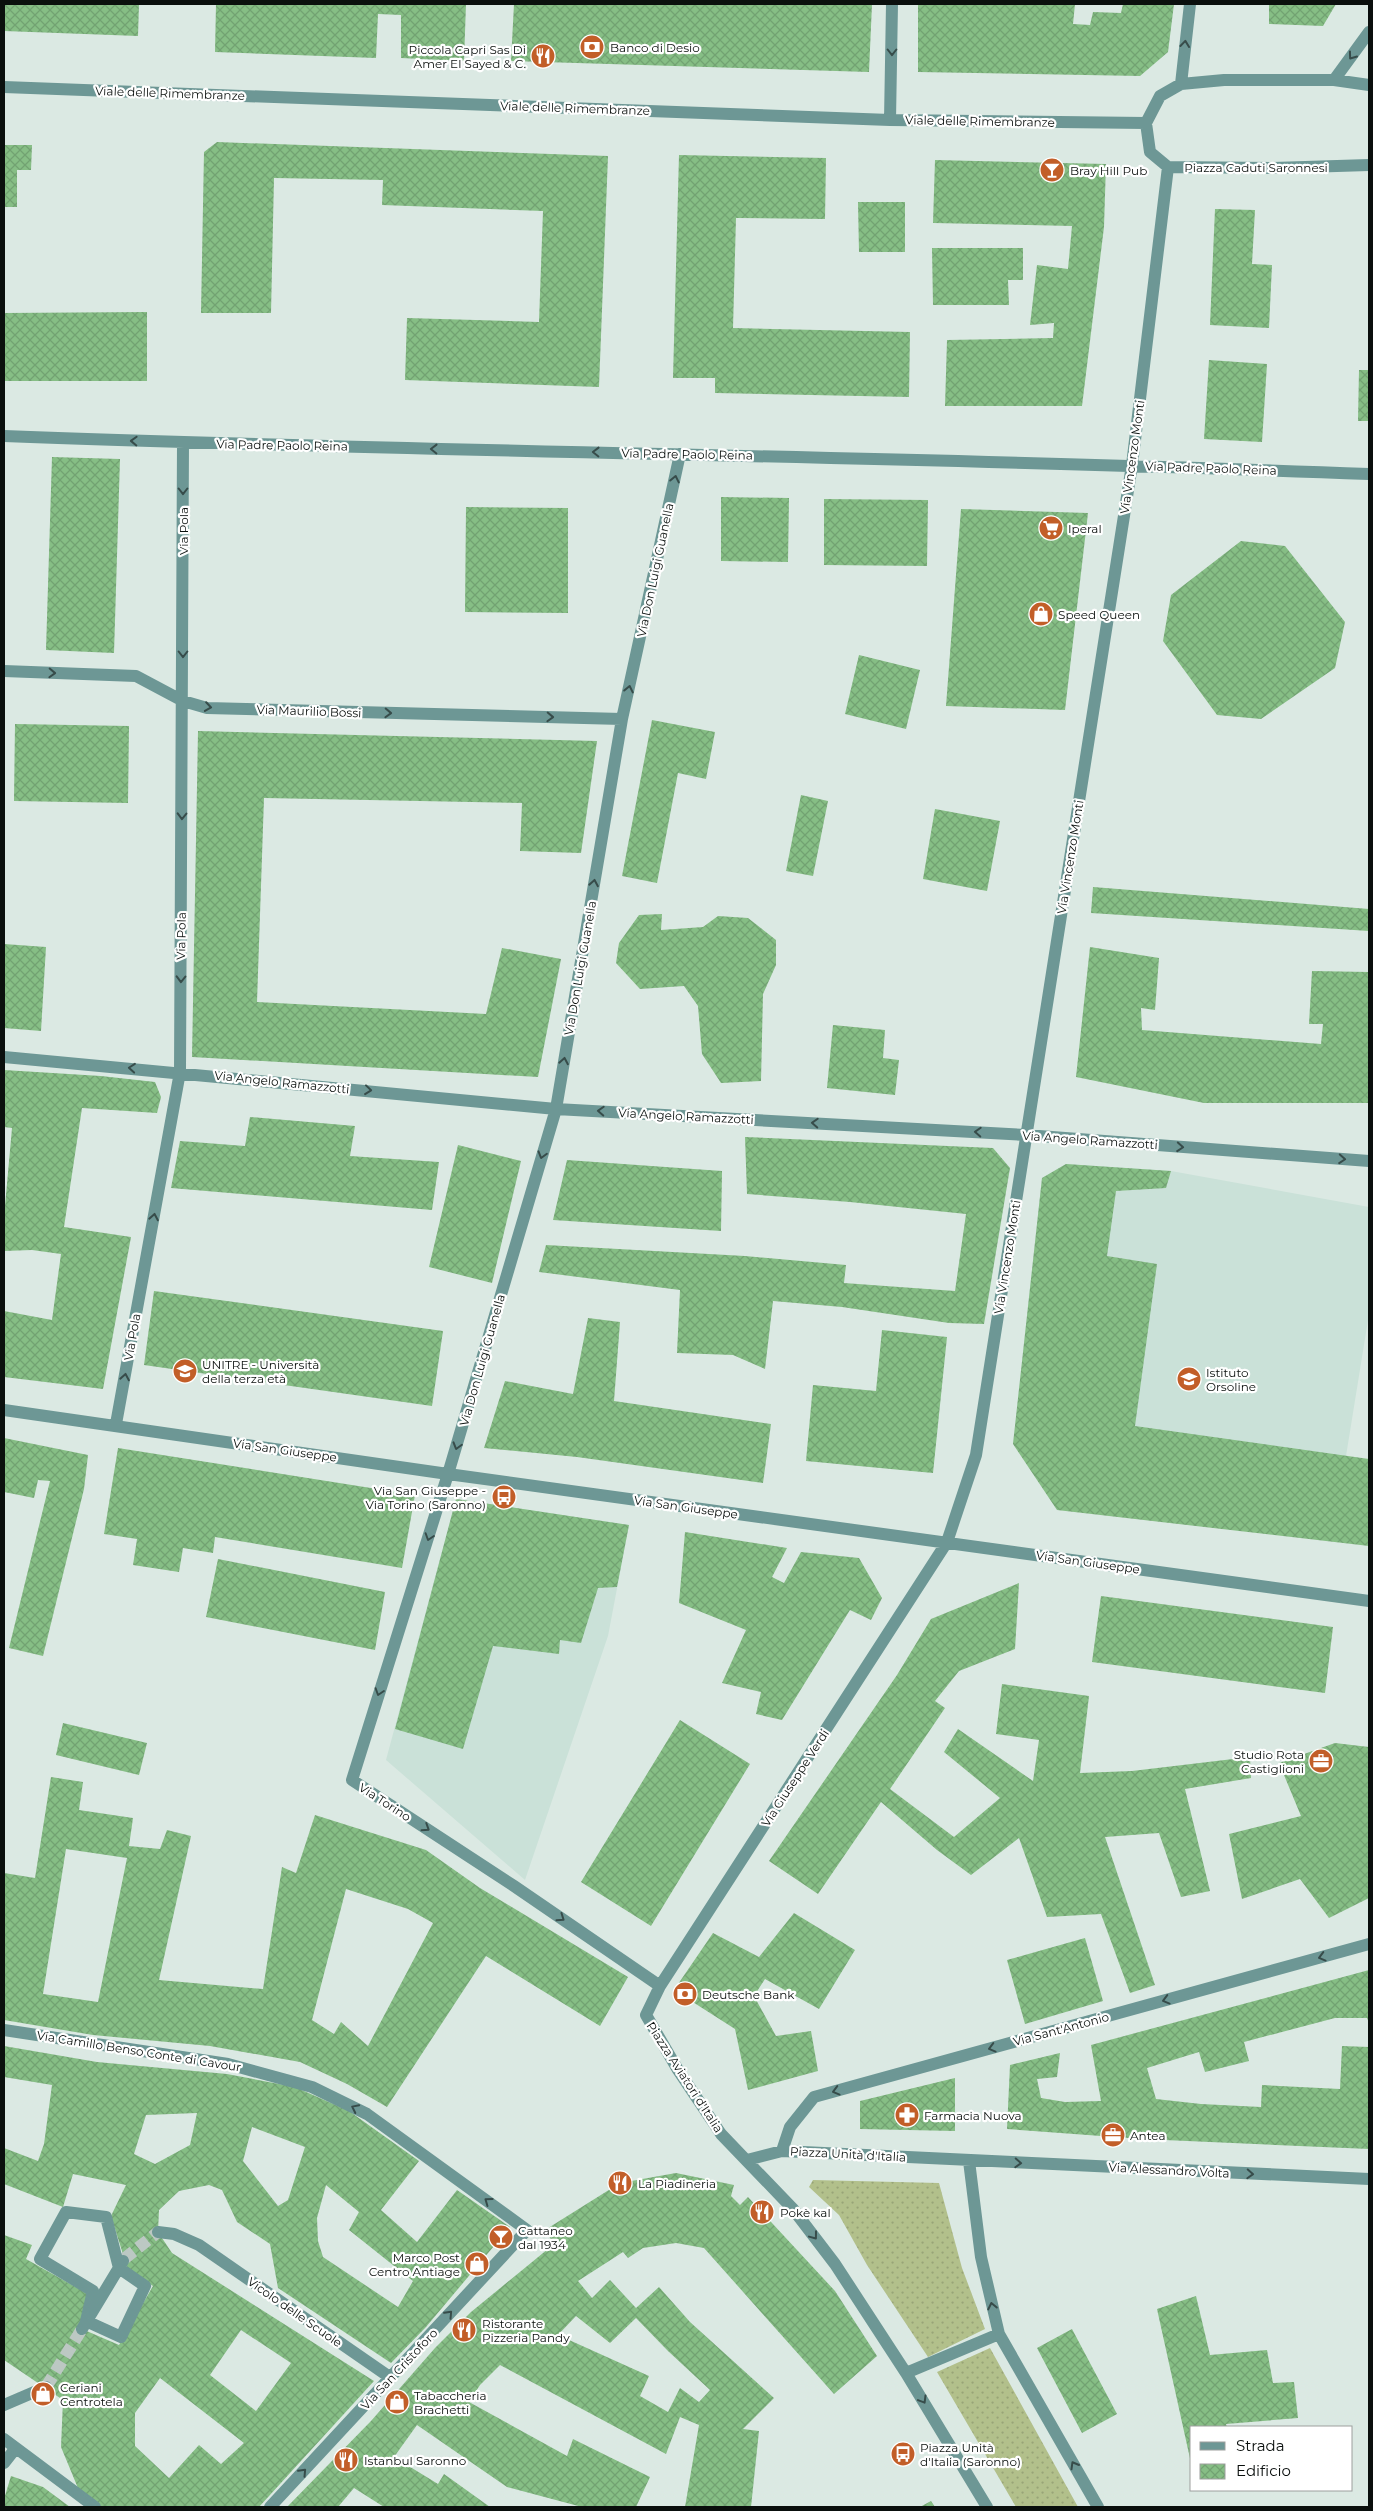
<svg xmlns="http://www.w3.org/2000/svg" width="1373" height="2511" viewBox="0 0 1373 2511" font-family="Montserrat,sans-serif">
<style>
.built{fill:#cae1d8}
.grass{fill:url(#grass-dots)}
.building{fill:url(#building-cross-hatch);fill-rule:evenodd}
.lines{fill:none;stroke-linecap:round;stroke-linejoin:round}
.street-tunnel{stroke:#bcc8c3;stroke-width:12;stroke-dasharray:12 6;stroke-linecap:butt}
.street{stroke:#6d9795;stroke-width:12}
.oneway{stroke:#374c4a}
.labels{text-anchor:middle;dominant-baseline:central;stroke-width:4.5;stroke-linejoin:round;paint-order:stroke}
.poi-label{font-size:12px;fill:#0a0f0d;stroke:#fff;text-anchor:start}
.street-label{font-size:12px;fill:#0a0f0d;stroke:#fff}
</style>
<defs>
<pattern id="grass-dots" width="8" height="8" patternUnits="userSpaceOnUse" patternTransform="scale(1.25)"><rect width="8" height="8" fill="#b2c08b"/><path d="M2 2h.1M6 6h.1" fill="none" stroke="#98a477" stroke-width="1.8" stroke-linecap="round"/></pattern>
<pattern id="building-cross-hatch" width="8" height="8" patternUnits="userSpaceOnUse" patternTransform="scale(1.25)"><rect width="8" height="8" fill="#86be85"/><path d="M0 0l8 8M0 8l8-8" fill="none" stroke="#72a272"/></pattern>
</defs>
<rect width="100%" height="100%" fill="#dbe9e3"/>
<path class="built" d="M1066,1164L1171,1171L1369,1207V1314L1346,1456L1013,1444L1042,1178Z
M456,1499L629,1525L608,1636L525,1880L386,1760Z"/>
<path class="grass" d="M813,2180L939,2183L962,2268L985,2329L928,2357L867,2265L839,2215L809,2187Z
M990,2348L1078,2507H1016L937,2372Z"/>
<path class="building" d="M4,4H139L138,36L4,31Z
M216,4H466L464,61L401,58V15L378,14L376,58L215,52Z
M514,4H872L869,72L511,61Z
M918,4H1075L1073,24L1090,25L1093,12L1121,13L1123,4H1174L1168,52L1140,76L918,72Z
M1269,4H1336L1323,26L1269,24Z
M217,142L608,156L599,387L405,380L407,318L539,322L543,211L382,205L383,180L274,178L271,313H201L204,152Z
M4,145H32L31,170H17V207H4Z
M679,155L826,158L825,219L736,218L733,328L910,332L909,397L715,393V378H673Z
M935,160L1106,164L1104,227L1082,406H945L947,340L1053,338L1054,323L1030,325L1037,265L1068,269L1072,226L933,223Z
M858,202H905V252H859Z
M1215,209L1255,210L1252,264L1272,265L1269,328L1210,325Z
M932,248H1023V280H1008L1009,305H933Z
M147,312V381H4V313Z
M1209,360L1267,364L1262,442L1204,439Z
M1359,370H1369V421H1358Z
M52,457L120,459L114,653L46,650Z
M721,497L789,498L788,562L721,561Z
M824,499L928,500L927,566L824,565Z
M466,507L568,508V613L465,612Z
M961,509L1088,513L1065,710L946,706Z
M1241,541L1285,546L1345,622L1335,668L1261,719L1217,715L1163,641L1171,595Z
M859,655L920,670L906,729L845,714Z
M652,720L715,732L706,779L678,773L657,883L622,876Z
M15,724L129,726L128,803L14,801Z
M198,731L597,741L581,853L520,851L522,803L264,798L257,1002L486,1014L502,948L561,959L538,1077L192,1057Z
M801,795L828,801L813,876L786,871Z
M935,809L1000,821L987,891L923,879Z
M1093,887L1369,909V931L1091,913Z
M662,914L661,930L703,927L718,916L748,918L776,940V965L763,994L761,1081L721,1083L702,1054L698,1006L684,986L640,989L616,963L619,943L639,915Z
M4,944L46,947L41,1031L4,1028Z
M1090,947L1159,958L1155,1010L1141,1008L1142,1030L1321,1044L1323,1024H1309L1312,971L1369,972V1103H1204L1076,1077Z
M833,1025L885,1030L883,1058L899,1060L895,1095L827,1088Z
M4,1070L101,1076L155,1082L161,1097L157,1113L82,1108L64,1227L131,1237L103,1389L4,1377V1311L52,1320L61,1254L32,1250L4,1251V1217L12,1128L4,1127Z
M250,1117L355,1126L350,1156L439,1162L432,1210L171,1188L180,1141L245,1146Z
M745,1137L993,1148L1010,1168L984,1324L949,1323L842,1307L773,1301L765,1369L733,1355L677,1353L680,1290L539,1272L546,1245L745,1256L846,1265L844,1283L955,1291L966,1214L850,1202L747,1194Z
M458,1145L521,1161L492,1283L429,1267Z
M567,1160L722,1171L721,1231L553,1220Z
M1066,1164L1171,1171L1166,1188L1116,1191L1107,1256L1157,1264L1135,1426L1369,1459V1546L1057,1510L1013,1444L1042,1178Z
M154,1291L443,1331L432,1406L144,1365Z
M588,1318L620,1322L614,1401L771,1424L763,1483L577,1457L484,1448L505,1381L573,1394Z
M882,1330L947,1337L933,1473L806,1461L813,1385L876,1391Z
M4,1438L88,1455L84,1489L43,1656L9,1648L50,1481L38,1480L34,1498L4,1492Z
M118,1448L415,1495L402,1568L215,1537L213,1553L183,1548L179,1572L133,1565L137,1539L104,1534Z
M456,1499L629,1525L617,1587L598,1588L581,1643L560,1640L559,1654L493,1646L463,1749L395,1729Z
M685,1532L787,1548L772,1577L784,1583L801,1552L859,1558L882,1598L871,1620L850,1610L782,1720L756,1714L761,1692L722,1683L746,1630L679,1603Z
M218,1559L385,1592L375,1650L206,1617Z
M1019,1583L1015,1649L959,1671L935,1701L945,1708L890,1789L954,1837L1000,1798L944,1752L958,1729L1033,1781L1039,1740L996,1734L1002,1684L1089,1696L1080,1773L1132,1771L1250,1757L1251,1778L1185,1789L1210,1891L1181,1897L1159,1833L1105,1837L1155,1985L1130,1993L1101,1914L1047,1917L1019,1838L971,1875L937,1850L881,1802L818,1894L769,1861L897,1675L931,1619Z
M1101,1596L1333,1627L1325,1693L1092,1662Z
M680,1720L750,1764L651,1926L581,1882Z
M63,1723L147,1743L139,1775L56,1755Z
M1335,1743L1369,1747V1898L1329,1918L1300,1879L1242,1899L1229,1834L1301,1816L1279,1763Z
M51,1777L83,1782L79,1810L133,1818L129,1846L160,1849L167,1830L191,1836L159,1980L263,1989L282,1867L296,1873L315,1815L426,1850L480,1888L628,1977L600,2026L486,1956L387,2107L347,2084L300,2062L210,2046L93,2035L4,2020V1873L35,1878ZM66,1849L127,1858L98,2002L43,1994ZM346,1889L408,1909L433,1923L368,2046L341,2022L334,2034L312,2020Z
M794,1913L855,1950L819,2009L765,1979L754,1996L776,2036L811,2031L818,2071L748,2090L735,2029L674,1990L713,1933L759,1957Z
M1085,1938L1103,2001L1025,2024L1007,1960Z
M1369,1970V2023L1367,2018H1335L1244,2042L1249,2061L1205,2072L1199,2052L1147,2068L1156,2099L1201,2104L1261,2107L1262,2085L1340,2089L1342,2046L1369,2047V2149L1142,2139L1007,2129L1010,2065L1060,2053L1057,2077L1037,2079L1041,2098L1065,2102L1101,2101L1091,2045Z
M4,2046L97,2062L227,2074L295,2087L349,2111L419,2161L381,2210L417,2242L457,2190L510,2227L426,2327L391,2363L278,2288L270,2244L237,2222L222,2190L209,2185L179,2191L159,2210L158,2232L172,2253L374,2381L259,2507H101L80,2493L61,2447L63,2400L4,2360V2235L32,2245L26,2259L88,2294L82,2329L119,2345L153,2286L128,2270L111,2216L126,2185L73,2174L63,2207L4,2184V2148L38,2161L44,2144L52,2085L4,2077ZM197,2113L190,2145L155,2164L134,2154L146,2115ZM252,2127L305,2147L288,2200L278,2206L243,2161ZM326,2185L359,2212L349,2230L413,2281L398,2307L323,2257L318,2241L317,2218ZM241,2330L291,2363L256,2411L210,2375ZM160,2378L244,2443L221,2464L199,2445L169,2478L135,2446V2413Z
M955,2078V2131L860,2129V2101Z
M676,2173L734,2185L731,2196L740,2205L748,2197L835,2291L877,2356L834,2394L704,2248L676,2243L643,2248L628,2258L623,2252L578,2281L592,2298L610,2280L636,2308L659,2287L690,2322L774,2398L743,2429L759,2431L751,2507H685L699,2425L680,2417L666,2454L500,2365L480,2385L469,2402L567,2456L573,2439L650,2477L636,2507H582L507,2487L417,2425L394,2457L438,2484L444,2474L490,2507H384L354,2488L338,2507H287L371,2421L435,2348L471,2312L554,2244L545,2230L620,2183ZM576,2316L610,2343L636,2318L668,2351L710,2390L699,2402L680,2388L668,2412L640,2396L649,2376L558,2335Z
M1196,2296L1210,2355L1267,2350L1273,2383L1294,2382L1298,2418L1226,2424L1227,2427H1192L1191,2463L1157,2309Z
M1072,2329L1117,2414L1082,2433L1037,2348Z
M11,2476L43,2487L70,2507H4V2499Z
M931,2501L935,2507H920Z"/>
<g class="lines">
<path class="street-tunnel" d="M124,2259L158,2232
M46,2387L82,2329"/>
<path class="street" d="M1334,80L1369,32
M1181,84L1190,4
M1369,85L1334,80H1224L1181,84L1160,96L1146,123L1150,152L1168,167L1273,168L1369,165
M4,87L890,120L1146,123
M890,120L892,4
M4,436C459,453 914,456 1369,474
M4,671L136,676L183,701L207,708L622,719
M4,1057L556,1109L1026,1135L1369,1161
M4,1410L448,1474L1369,1601
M116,1424L180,1072L183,443
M660,1986L514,1886L352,1780L448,1474L556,1109L622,719L680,454
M4,2030L228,2064L312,2087L367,2114L527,2230L270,2507
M782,2151L790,2127L814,2097L1369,1944
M747,2160L782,2151L1369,2179
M969,2161L981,2257L999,2334L1098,2507
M66,2212L106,2217L119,2268L145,2286L121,2337L86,2321L93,2291L40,2259Z
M158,2232L174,2234L199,2245L391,2378
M82,2329L123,2261
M906,2373L999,2334
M4,2405L46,2387
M4,2439L95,2507
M4,2463L15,2449
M987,2507L906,2373L835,2264L793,2209L721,2134L678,2070L646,2015L660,1986L947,1542L976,1455L1132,465L1168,167"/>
</g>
<defs><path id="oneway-chevron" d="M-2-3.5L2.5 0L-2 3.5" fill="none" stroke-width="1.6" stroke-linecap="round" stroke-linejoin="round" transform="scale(1.25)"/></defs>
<g class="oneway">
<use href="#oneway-chevron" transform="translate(1185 44) rotate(-84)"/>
<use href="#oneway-chevron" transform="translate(892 52) rotate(90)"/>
<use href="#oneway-chevron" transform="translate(1352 56) rotate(126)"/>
<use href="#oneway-chevron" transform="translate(134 441) rotate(-178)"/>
<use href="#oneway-chevron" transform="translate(434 449) rotate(-179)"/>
<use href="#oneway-chevron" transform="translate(596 452) rotate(-179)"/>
<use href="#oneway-chevron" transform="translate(675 479) rotate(-78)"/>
<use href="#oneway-chevron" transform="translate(183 491) rotate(90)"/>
<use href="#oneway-chevron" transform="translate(183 654) rotate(90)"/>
<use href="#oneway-chevron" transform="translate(52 673) rotate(2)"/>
<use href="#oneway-chevron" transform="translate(629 689) rotate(-78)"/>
<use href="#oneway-chevron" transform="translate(208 707) rotate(8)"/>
<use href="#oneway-chevron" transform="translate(388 713) rotate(2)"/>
<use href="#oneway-chevron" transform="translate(550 717) rotate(2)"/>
<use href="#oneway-chevron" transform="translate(182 816) rotate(91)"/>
<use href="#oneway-chevron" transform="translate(594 883) rotate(-80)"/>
<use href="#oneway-chevron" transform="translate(181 979) rotate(91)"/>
<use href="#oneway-chevron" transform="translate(564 1061) rotate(-80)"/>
<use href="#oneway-chevron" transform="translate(132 1068) rotate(-175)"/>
<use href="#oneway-chevron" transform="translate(368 1090) rotate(6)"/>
<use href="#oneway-chevron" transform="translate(601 1111) rotate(-177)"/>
<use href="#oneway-chevron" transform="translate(815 1123) rotate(-177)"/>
<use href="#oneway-chevron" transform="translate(978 1132) rotate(-177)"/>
<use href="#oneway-chevron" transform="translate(1180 1147) rotate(4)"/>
<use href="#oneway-chevron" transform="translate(542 1155) rotate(106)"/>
<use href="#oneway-chevron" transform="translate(1342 1159) rotate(4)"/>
<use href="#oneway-chevron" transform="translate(154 1217) rotate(-80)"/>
<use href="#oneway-chevron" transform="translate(125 1377) rotate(-80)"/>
<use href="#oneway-chevron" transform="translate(457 1446) rotate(106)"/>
<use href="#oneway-chevron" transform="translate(429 1537) rotate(108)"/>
<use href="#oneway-chevron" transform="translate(379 1692) rotate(108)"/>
<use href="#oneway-chevron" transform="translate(426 1828) rotate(33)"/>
<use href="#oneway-chevron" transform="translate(561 1918) rotate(35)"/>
<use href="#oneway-chevron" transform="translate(1322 1957) rotate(165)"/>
<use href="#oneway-chevron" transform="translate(1166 2000) rotate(165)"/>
<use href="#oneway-chevron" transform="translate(992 2048) rotate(165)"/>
<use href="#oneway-chevron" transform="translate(836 2091) rotate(165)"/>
<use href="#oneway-chevron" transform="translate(355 2108) rotate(-154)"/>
<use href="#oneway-chevron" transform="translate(1018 2163) rotate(3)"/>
<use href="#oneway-chevron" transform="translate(1250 2174) rotate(3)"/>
<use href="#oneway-chevron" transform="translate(488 2201) rotate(-144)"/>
<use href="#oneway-chevron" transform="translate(814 2236) rotate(53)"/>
<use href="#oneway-chevron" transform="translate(992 2306) rotate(-102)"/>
<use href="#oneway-chevron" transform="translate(449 2314) rotate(-47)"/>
<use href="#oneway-chevron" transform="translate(923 2400) rotate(59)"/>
<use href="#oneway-chevron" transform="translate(1074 2465) rotate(-120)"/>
<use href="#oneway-chevron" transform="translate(303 2472) rotate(-47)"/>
</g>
<defs>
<symbol id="bank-disc" viewBox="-11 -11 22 22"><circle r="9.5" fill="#c25e28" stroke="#fff"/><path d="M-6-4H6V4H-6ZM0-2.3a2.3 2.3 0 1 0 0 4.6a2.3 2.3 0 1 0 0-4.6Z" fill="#fff"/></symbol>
<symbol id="restaurant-disc" viewBox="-11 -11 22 22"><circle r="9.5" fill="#c25e28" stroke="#fff"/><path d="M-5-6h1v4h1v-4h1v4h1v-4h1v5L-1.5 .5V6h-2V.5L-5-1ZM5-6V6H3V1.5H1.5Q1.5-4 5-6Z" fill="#fff"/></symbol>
<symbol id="bar-disc" viewBox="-11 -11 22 22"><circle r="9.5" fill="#c25e28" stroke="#fff"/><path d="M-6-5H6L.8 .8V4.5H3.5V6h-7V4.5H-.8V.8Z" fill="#fff"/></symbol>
<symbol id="supermarket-disc" viewBox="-11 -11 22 22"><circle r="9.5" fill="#c25e28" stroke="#fff"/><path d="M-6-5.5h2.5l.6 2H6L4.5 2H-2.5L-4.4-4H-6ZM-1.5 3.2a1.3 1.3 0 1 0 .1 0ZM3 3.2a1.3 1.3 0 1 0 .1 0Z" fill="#fff"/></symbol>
<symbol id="shop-disc" viewBox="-11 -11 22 22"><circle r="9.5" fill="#c25e28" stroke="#fff"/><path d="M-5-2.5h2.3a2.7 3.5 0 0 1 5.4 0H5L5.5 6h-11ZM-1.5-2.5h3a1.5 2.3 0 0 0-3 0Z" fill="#fff"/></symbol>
<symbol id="school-disc" viewBox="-11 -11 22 22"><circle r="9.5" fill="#c25e28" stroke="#fff"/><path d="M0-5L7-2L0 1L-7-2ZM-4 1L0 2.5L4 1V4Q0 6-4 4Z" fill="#fff"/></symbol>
<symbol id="bus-disc" viewBox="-11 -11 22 22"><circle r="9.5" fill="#c25e28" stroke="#fff"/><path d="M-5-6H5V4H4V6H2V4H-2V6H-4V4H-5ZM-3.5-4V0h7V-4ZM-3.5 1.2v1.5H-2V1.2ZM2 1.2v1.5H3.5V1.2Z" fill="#fff"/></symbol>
<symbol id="office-disc" viewBox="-11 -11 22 22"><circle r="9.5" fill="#c25e28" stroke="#fff"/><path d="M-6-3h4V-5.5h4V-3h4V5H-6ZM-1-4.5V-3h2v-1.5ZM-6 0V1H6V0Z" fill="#fff"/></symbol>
<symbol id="pharmacy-disc" viewBox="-11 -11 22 22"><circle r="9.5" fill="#c25e28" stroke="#fff"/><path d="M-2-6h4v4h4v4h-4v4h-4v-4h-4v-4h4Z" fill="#fff"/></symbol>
</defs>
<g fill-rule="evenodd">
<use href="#bank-disc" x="578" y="33" width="28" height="28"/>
<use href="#restaurant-disc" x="529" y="42" width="28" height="28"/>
<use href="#bar-disc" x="1038" y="156" width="28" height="28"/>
<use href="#supermarket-disc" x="1037" y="514" width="28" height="28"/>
<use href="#shop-disc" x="1027" y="600" width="28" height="28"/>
<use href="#school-disc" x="171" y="1357" width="28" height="28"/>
<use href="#school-disc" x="1175" y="1365" width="28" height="28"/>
<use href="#bus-disc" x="490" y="1483" width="28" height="28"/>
<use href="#office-disc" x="1307" y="1747" width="28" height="28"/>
<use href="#bank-disc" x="671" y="1980" width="28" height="28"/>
<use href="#pharmacy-disc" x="893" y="2101" width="28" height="28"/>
<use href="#office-disc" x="1099" y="2121" width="28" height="28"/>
<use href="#restaurant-disc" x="606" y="2169" width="28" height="28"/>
<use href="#restaurant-disc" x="748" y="2198" width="28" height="28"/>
<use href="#bar-disc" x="487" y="2223" width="28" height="28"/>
<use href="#shop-disc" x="463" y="2250" width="28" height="28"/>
<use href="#restaurant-disc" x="450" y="2316" width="28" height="28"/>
<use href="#shop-disc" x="29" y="2380" width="28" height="28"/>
<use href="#shop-disc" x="383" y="2388" width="28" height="28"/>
<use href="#bus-disc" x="889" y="2440" width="28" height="28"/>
<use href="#restaurant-disc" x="332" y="2446" width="28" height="28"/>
</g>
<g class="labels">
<g class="poi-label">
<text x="610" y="47">Banco di Desio</text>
<text x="526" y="49" text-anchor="end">Piccola Capri Sas Di<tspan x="526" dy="14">Amer El Sayed &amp; C.</tspan></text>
<text x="1070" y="170">Bray Hill Pub</text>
<text x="1068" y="528">Iperal</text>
<text x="1058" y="614">Speed Queen</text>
<text x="202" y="1364">UNITRE - Università<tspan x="202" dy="14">della terza età</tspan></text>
<text x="1206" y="1372">Istituto<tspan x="1206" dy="14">Orsoline</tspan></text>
<text x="486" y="1490" text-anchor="end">Via San Giuseppe -<tspan x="486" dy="14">Via Torino (Saronno)</tspan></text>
<text x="1304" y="1754" text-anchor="end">Studio Rota<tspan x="1304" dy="14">Castiglioni</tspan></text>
<text x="702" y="1994">Deutsche Bank</text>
<text x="924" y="2115">Farmacia Nuova</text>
<text x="1130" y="2135">Antea</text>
<text x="638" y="2183">La Piadineria</text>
<text x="780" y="2212">Pokè kal</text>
<text x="518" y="2230">Cattaneo<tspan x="518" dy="14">dal 1934</tspan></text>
<text x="460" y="2257" text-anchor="end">Marco Post<tspan x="460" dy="14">Centro Antiage</tspan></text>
<text x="482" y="2323">Ristorante<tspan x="482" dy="14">Pizzeria Pandy</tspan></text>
<text x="60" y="2387">Ceriani<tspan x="60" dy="14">Centrotela</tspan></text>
<text x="414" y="2395">Tabaccheria<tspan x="414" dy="14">Brachetti</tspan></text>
<text x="920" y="2447">Piazza Unità<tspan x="920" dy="14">d'Italia (Saronno)</tspan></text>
<text x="364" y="2460">Istanbul Saronno</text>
</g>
<g class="street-label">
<text transform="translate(170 93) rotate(2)">Viale delle Rimembranze</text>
<text transform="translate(575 108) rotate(2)">Viale delle Rimembranze</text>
<text transform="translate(980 121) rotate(1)">Viale delle Rimembranze</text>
<text x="1256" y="167">Piazza Caduti Saronnesi</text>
<text transform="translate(282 445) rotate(1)">Via Padre Paolo Reina</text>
<text transform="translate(687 454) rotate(1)">Via Padre Paolo Reina</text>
<text transform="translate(1132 457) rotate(-82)">Via Vincenzo Monti</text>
<text transform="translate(1211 468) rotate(2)">Via Padre Paolo Reina</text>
<text transform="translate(183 531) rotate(-90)">Via Pola</text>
<text transform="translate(655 570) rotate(-78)">Via Don Luigi Guanella</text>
<text transform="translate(309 711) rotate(2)">Via Maurilio Bossi</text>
<text transform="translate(1070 857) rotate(-81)">Via Vincenzo Monti</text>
<text transform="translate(181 936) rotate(-89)">Via Pola</text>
<text transform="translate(580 968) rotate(-80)">Via Don Luigi Guanella</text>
<text transform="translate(282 1082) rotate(6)">Via Angelo Ramazzotti</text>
<text transform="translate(686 1116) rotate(3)">Via Angelo Ramazzotti</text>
<text transform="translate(1090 1140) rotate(4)">Via Angelo Ramazzotti</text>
<text transform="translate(1007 1257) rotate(-81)">Via Vincenzo Monti</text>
<text transform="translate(132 1337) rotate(-80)">Via Pola</text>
<text transform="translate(482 1360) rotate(-74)">Via Don Luigi Guanella</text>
<text transform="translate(285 1450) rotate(8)">Via San Giuseppe</text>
<text transform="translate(686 1507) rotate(8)">Via San Giuseppe</text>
<text transform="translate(1088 1562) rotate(8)">Via San Giuseppe</text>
<text transform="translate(795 1778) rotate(-57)">Via Giuseppe Verdi</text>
<text transform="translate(385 1802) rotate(33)">Via Torino</text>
<text transform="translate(1061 2029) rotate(-15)">Via Sant'Antonio</text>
<text transform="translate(139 2051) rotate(9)">Via Camillo Benso Conte di Cavour</text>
<text transform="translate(685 2077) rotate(57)">Piazza Aviatori d'Italia</text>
<text transform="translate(848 2154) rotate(3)">Piazza Unità d'Italia</text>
<text transform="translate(1169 2170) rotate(3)">Via Alessandro Volta</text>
<text transform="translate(295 2312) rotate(35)">Vicolo delle Scuole</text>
<text transform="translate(399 2369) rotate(-47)">Via San Cristoforo</text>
</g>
</g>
<rect width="1373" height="2511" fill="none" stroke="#0a0f0d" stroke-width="10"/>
<rect x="1190" y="2426" width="162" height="65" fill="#ffffff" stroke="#9d9f9e"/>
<rect x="1200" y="2442" width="25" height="8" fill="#6d9795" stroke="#9d9f9e"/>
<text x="1236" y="2451" font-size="15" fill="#0a0f0d">Strada</text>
<rect x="1200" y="2464" width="25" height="15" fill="url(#building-cross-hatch)" stroke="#9d9f9e"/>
<text x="1236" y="2476" font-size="15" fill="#0a0f0d">Edificio</text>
</svg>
